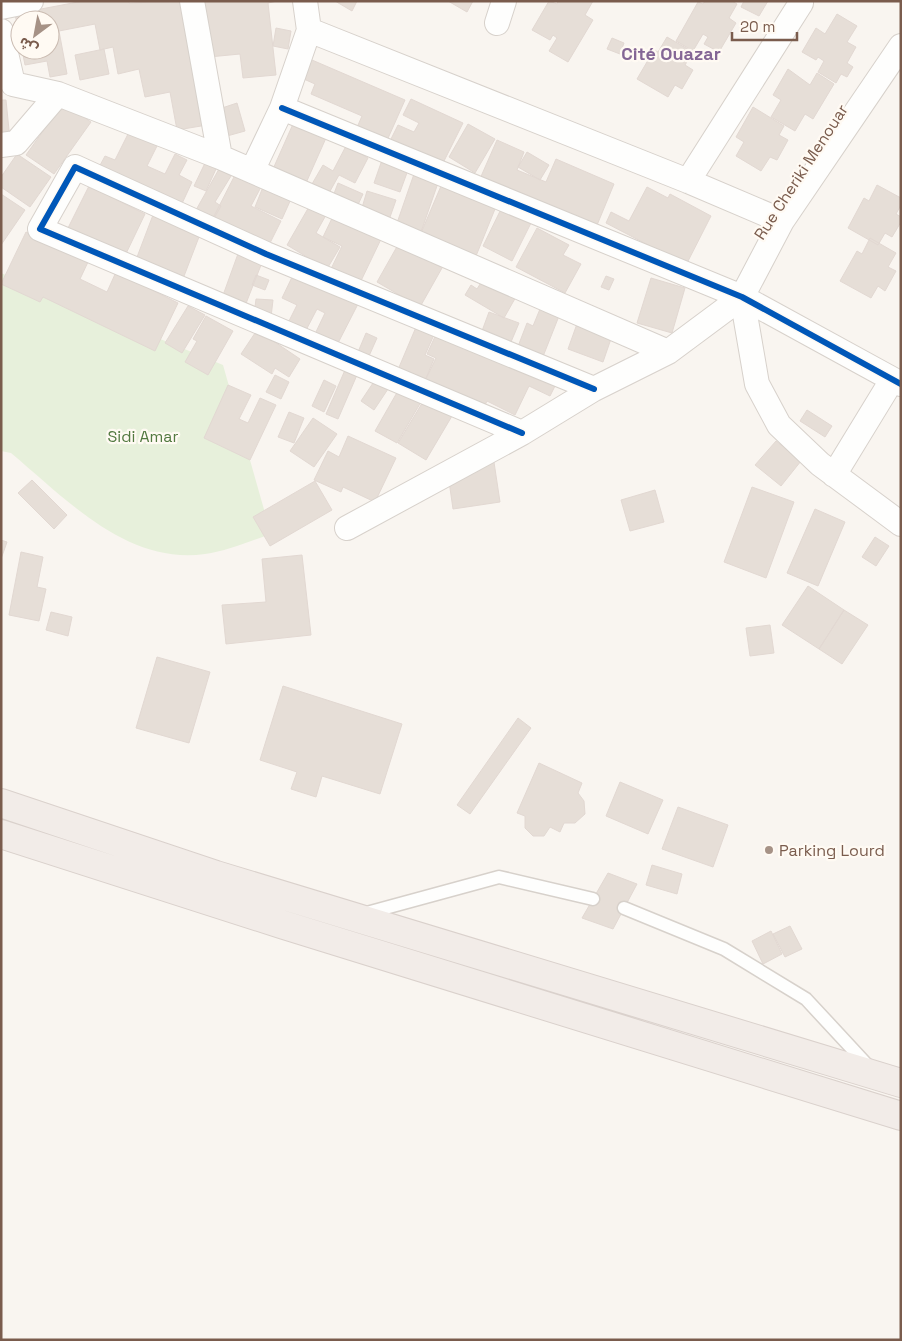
<svg xmlns="http://www.w3.org/2000/svg" width="902" height="1341" viewBox="0 0 902 1341" font-family="'Space Grotesk','Noto Sans Arabic',sans-serif">
<style>
.green{fill:#e7f0db}
.building{fill:#e6ded7;stroke:#e2d8d2}
.lines{fill:none;stroke-linecap:round;stroke-linejoin:round}
.service-casing{stroke:#d7d1cb;stroke-width:15}
.minor-casing{stroke:#d7d1cb;stroke-width:26}
.trunk-casing{stroke:#dad1cc;stroke-width:30}
.service{stroke:#fefefd;stroke-width:12}
.minor{stroke:#fefefd;stroke-width:24}
.trunk{stroke:#f2ece8;stroke-width:28}
.cycleway-casing{stroke:#fffaf3;stroke-width:9}
.cycleway{stroke:#0057b8;stroke-width:6}
.poi-dot{fill:#a69286;stroke:#fffaf3;stroke-width:2}
.labels{text-anchor:middle;dominant-baseline:central;stroke-width:4.5;stroke-linejoin:round;paint-order:stroke}
.street-label{font-size:16px;fill:#7a5c4d;stroke:#fffaf3}
.park-label{font-size:16px;fill:#537a41;stroke:#fffaf3}
.poi-label{font-size:16px;fill:#7a5c4d;stroke:#fffaf3;text-anchor:start}
.neighbourhood-label{font-size:18px;font-weight:bold;fill:#846695;stroke:#fffaf3}
</style>
<rect width="100%" height="100%" fill="#f9f5f0"/>
<path class="green" d="M1,273L223,365L271,534C250,541 227,551 205,554C127,565 66,499 11,453L1,451Z"/>
<path class="building" d="M83,1H129V3L183,1L207,125L177,130L170,92L145,97L139,69L118,74L113,47L100,50L95,24L59,31L67,74L50,77L47,61L25,65L22,50H50V20H20V40L15,14Z
M203,1H277L268,3L276,75L243,78L240,54L209,57Z
M335,1H357L352,11Z
M448,1H473L467,12Z
M549,1L557,4L558,1H593L585,15L593,20L568,62L549,51L557,38L553,35L550,40L532,30Z
M705,1H732L737,4L729,18L736,23L719,52L704,44L708,37L703,34L693,51L676,41L698,2L703,4Z
M744,1H768L759,16L741,7Z
M837,14L857,26L847,42L856,47L847,63L853,67L847,77L841,74L836,83L818,72L824,61L818,57L816,60L802,52L816,28L825,34Z
M276,28L291,31L288,49L273,46Z
M667,37L693,52L685,65L693,70L682,89L675,85L668,97L637,79L654,50L658,52Z
M612,38L624,43L620,54L607,49Z
M104,49L109,74L80,80L75,55Z
M305,57L405,100L385,145L355,132L362,116L311,94L315,84L297,76Z
M788,69L810,85L817,73L834,84L813,119L805,114L795,131L771,117L781,100L773,95Z
M411,99L463,123L440,169L389,143L398,125L414,132L419,123L403,115Z
M1,100H6L10,140L1,141Z
M63,103L91,122L54,174L26,155Z
M237,103L245,131L227,136L219,109Z
M753,107L784,126L779,135L788,140L777,160L770,157L761,171L736,156L744,142L736,137Z
M293,124L326,138L306,183L273,169Z
M468,124L495,139L475,173L449,157Z
M130,130L158,144L147,166L165,174L175,154L187,160L179,175L192,182L179,210L98,169L105,156L115,160Z
M497,140L524,152L517,170L546,182L556,159L614,184L595,230L479,181Z
M346,146L368,158L355,183L339,175L329,193L312,184L323,165L333,171Z
M527,152L549,165L540,180L518,167Z
M17,154L51,177L30,207L1,187V177Z
M382,160L408,170L400,192L374,183Z
M205,163L216,169L206,191L194,186Z
M219,169L231,176L215,202L221,206L213,220L196,210Z
M236,173L261,187L251,206L281,221L267,249L212,220Z
M414,174L438,183L421,232L397,223Z
M338,183L363,194L356,209L332,199Z
M877,185L901,198V205L896,214L901,217V222L892,237L885,233L878,245L848,228L864,198L869,201Z
M89,186L145,214L122,262L65,234Z
M441,186L495,209L476,256L421,233Z
M263,187L291,199L282,219L255,207Z
M647,187L668,198L670,194L711,216L684,269L648,250L650,246L606,223L611,212L629,221Z
M367,191L396,200L389,220L361,211Z
M1,194L25,210L1,245Z
M504,203L534,217L512,261L483,246Z
M310,205L326,215L316,233L340,247L327,269L287,245Z
M335,212L383,235L359,285L330,271L342,246L323,237Z
M153,215L182,226L181,229L199,237L181,284L134,265Z
M537,228L569,245L563,255L581,264L565,293L516,267Z
M26,232L88,262L80,279L107,292L116,272L178,303L155,351L43,297L40,302L1,284Z
M870,238L896,253L888,267L896,271L885,291L878,286L871,298L840,281L857,251L862,254Z
M399,243L442,268L420,307L377,282Z
M239,251L263,260L245,306L222,298Z
M294,273L358,304L337,345L315,334L325,313L317,309L303,336L286,327L297,305L282,298Z
M256,275L269,280L265,290L252,285Z
M485,276L517,295L504,318L465,295L471,285L477,289Z
M606,276L614,279L609,290L601,287Z
M651,278L685,288L672,333L637,323Z
M256,299L273,300L271,317L254,315Z
M188,306L205,315L182,353L165,343Z
M540,309L559,316L542,359L517,349L527,323L533,326Z
M489,312L519,323L511,342L482,331Z
M206,316L233,331L208,375L185,362L197,341L193,339Z
M419,320L437,328L425,355L434,359L424,383L397,372Z
M578,321L613,333L603,362L568,349Z
M257,330L300,359L289,377L275,368L272,374L241,354Z
M438,330L556,384L550,396L529,386L515,415L487,401L482,411L424,383L436,358L427,354Z
M366,333L377,338L369,356L358,352Z
M345,370L357,375L338,419L326,414Z
M275,375L289,382L281,399L266,392Z
M324,380L336,386L324,412L312,406Z
M375,380L388,389L374,410L361,401Z
M228,385L251,395L239,419L248,423L260,398L276,405L250,460L204,438Z
M399,389L421,402L397,443L375,431Z
M424,400L452,416L426,460L398,443Z
M807,410L832,426L825,437L800,421Z
M289,412L304,418L294,443L278,437Z
M313,418L337,434L314,467L290,451Z
M348,436L396,458L375,502L343,487L341,492L314,480L328,451L339,457Z
M776,441L801,461L781,486L755,465Z
M492,449L500,502L453,509L447,467Z
M32,480L67,515L54,529L18,493Z
M315,481L332,510L270,546L253,517Z
M752,487L794,502L766,578L724,562Z
M655,490L664,522L630,531L621,500Z
M815,509L845,522L818,586L787,573Z
M875,537L889,546L876,566L862,557Z
M1,540L7,542L1,559Z
M21,552L43,557L37,587L46,589L39,621L9,615Z
M302,555L311,635L226,644L222,605L266,602L262,559Z
M808,586L844,610L819,649L782,625Z
M844,610L868,625L842,664L819,649Z
M51,612L72,617L68,636L46,630Z
M770,625L774,653L750,656L746,628Z
M157,657L210,672L189,743L136,728Z
M283,686L402,724L380,794L322,776L316,797L291,789L297,772L260,760Z
M518,718L531,728L470,814L457,805Z
M539,763L582,783L578,793L584,801L585,814L575,823H564L560,832L550,827L544,836H533L525,828V816L517,813Z
M620,782L663,800L648,834L606,816Z
M678,807L728,825L713,867L662,849Z
M652,865L682,874L677,894L646,885Z
M608,873L637,884L613,929L582,918Z
M790,926L802,949L785,957L773,934Z
M771,931L782,954L763,964L752,941Z"/>
<g class="lines">
<defs>
<path id="service" d="M624,908L724,949L806,999L870,1068
M363,914L499,877L593,899"/>
<path id="minor" d="M192,1L220,157
M305,1L309,30L688,181L782,221
M1,7L31,1
M497,23L504,1
M1,31L13,84L58,94L220,157L668,352
M901,46L782,221L742,297L757,384L779,425L820,464L901,524
M282,108L742,297L901,384
M1,145L16,143L58,94
M252,171L282,108L309,30
M688,181L801,3
M522,433L40,229L75,167L266,254L594,389
M834,475L892,380
M347,528L522,433L594,389L668,352L742,297"/>
<path id="trunk" d="M1,803L216,875L901,1083
M1,834L284,925L901,1116"/>
</defs>
<use href="#service" class="service-casing"/>
<use href="#minor" class="minor-casing"/>
<use href="#trunk" class="trunk-casing"/>
<use href="#service" class="service"/>
<use href="#minor" class="minor"/>
<use href="#trunk" class="trunk"/>
<defs>
<path id="cycleway" d="M282,108L742,297L901,384
M522,433L40,229L75,167L266,254L594,389"/>
</defs>
<use href="#cycleway" class="cycleway-casing"/>
<use href="#cycleway" class="cycleway"/>
</g>
<circle class="poi-dot" cx="769" cy="850" r="5"/>
<g class="labels">
<g class="street-label">
<text transform="translate(801 172) rotate(-57)">Rue Cheriki Menouar</text>
</g>
<g class="park-label">
<text x="143" y="436">Sidi Amar</text>
</g>
<g class="poi-label">
<text x="779" y="850">Parking Lourd</text>
</g>
<g class="neighbourhood-label">
<text x="671" y="53">Cité Ouazar</text>
</g>
</g>
<rect width="902" height="1341" fill="none" stroke="#7a5c4d" stroke-width="5"/>
<g transform="translate(35 35) rotate(212)"><circle r="24" fill="#fffaf3" stroke="#cabbb1"/>
<path d="M0-4L9 19L0 12L-9 19Z" fill="#a69286"/>
<text y="-8" font-size="14" font-weight="bold" text-anchor="middle" fill="#7a5c4d">ش</text>
</g>
<path d="M732 32v8h65v-8" fill="none" stroke="#7a5c4d" stroke-width="2.5"/>
<text x="740" y="32" font-size="15" fill="#7a5c4d" stroke="#fffaf3" stroke-width="4" paint-order="stroke">20 m</text>
</svg>
